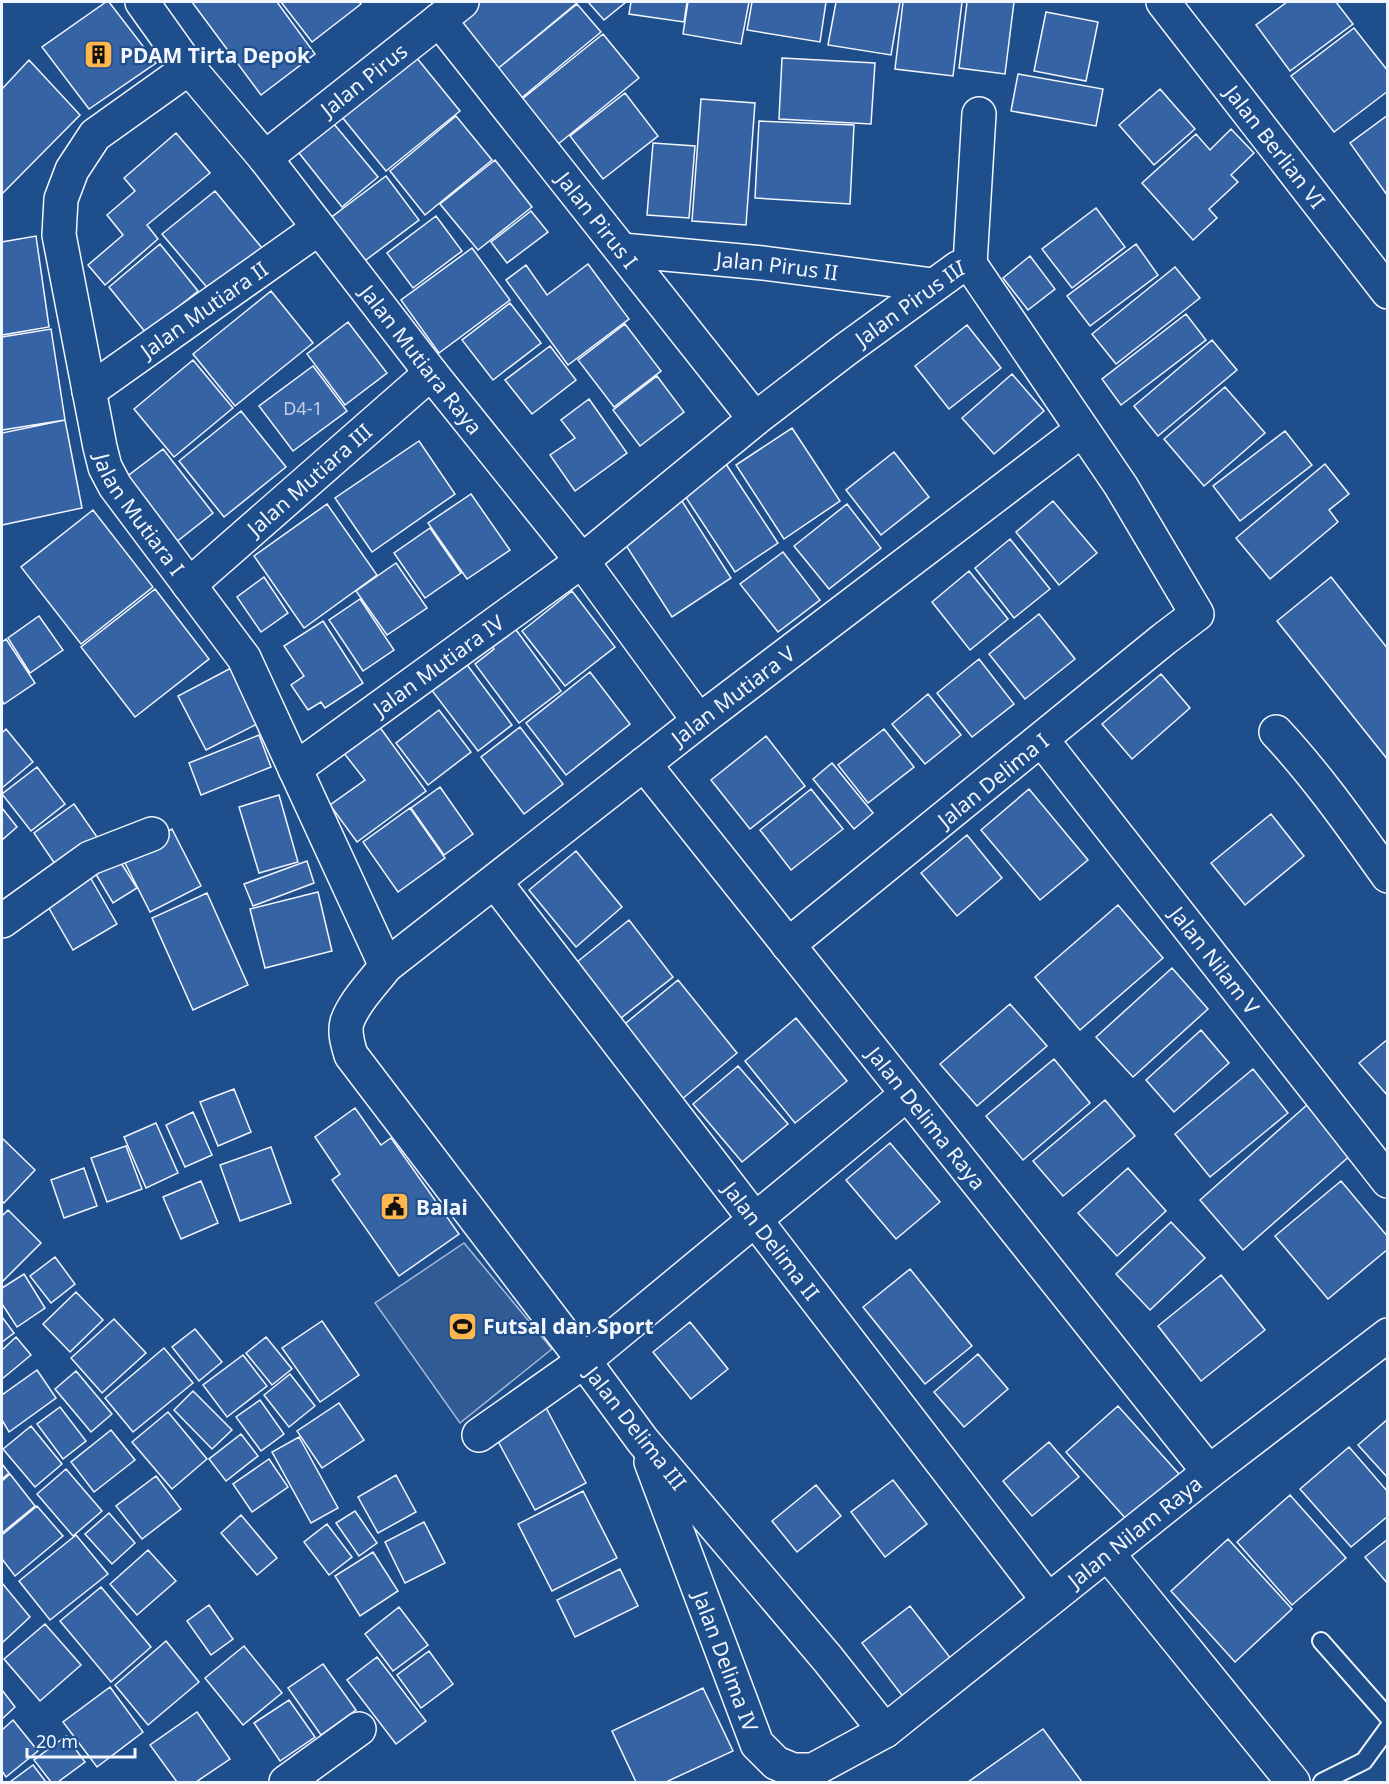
<svg xmlns="http://www.w3.org/2000/svg" width="1389" height="1784" viewBox="0 0 1389 1784" font-family="'Noto Sans',sans-serif">
<style>
.built{fill:#305b95;stroke:#a8bbd7;stroke-width:1.5}
.building{fill:#3563a3;stroke:#f2f6ff;stroke-width:1.5}
.lines{fill:none;stroke-linecap:round;stroke-linejoin:round}
.lane-casing{stroke:#f2f6ff;stroke-width:20}
.street-casing{stroke:#f2f6ff;stroke-width:36}
.lane{stroke:#1f4e8c;stroke-width:16}
.street{stroke:#1f4e8c;stroke-width:33}
.labels{text-anchor:middle;dominant-baseline:central;stroke-width:4.5;stroke-linejoin:round;paint-order:stroke}
.number-label{font-size:18px;fill:#c3d1e8}
.poi-label{font-size:21px;font-weight:bold;fill:#f2f6ff;stroke:#1f4e8c;text-anchor:start}
.street-label{font-size:21px;fill:#f2f6ff;stroke:#1f4e8c}
</style>
<rect width="100%" height="100%" fill="#1f4e8c"/>
<path class="built" d="M464,1243L552,1349L460,1423L375,1303Z"/>
<path class="building" d="M106,2H109L156,63L89,109L42,47Z
M192,2H277L315,54L261,95Z
M281,2H359L361,4L312,42Z
M472,2H578L495,71L452,18Z
M588,2H626L604,20Z
M631,2H687L684,22L629,14Z
M688,2H749L741,44L683,34Z
M752,2H826L820,42L747,30Z
M836,2H900L891,55L828,45Z
M903,2H962L953,76L895,69Z
M967,2H1014L1005,74L959,68Z
M1287,2H1336L1353,24L1290,71L1256,25Z
M577,4L601,32L519,100L495,71Z
M1046,12L1098,22L1086,81L1034,71Z
M1354,28L1388,71V91L1334,132L1291,76Z
M603,34L639,78L557,145L521,100Z
M416,57L460,111L386,171L342,117Z
M782,58L875,63L871,124L779,119Z
M29,60L80,115L2,194V89Z
M1018,74L1103,89L1096,126L1011,111Z
M1160,89L1195,129L1154,165L1119,125Z
M625,93L658,136L603,179L570,136Z
M701,99L755,103L746,225L692,221Z
M1388,115V195H1387L1350,143Z
M456,116L492,160L425,215L390,171Z
M759,121L854,125L850,204L755,198Z
M334,124L378,177L342,207L299,153Z
M1231,129L1254,153L1231,175L1238,182L1209,209L1217,218L1193,240L1142,183L1196,134L1210,150Z
M176,133L210,173L147,225L158,239L105,285L88,265L123,235L107,215L135,191L124,178Z
M653,143L695,146L689,218L647,215Z
M495,160L532,207L478,250L440,204Z
M386,176L419,220L362,263L329,219Z
M215,191L262,248L210,291L162,234Z
M1096,208L1125,247L1072,288L1042,249Z
M531,211L548,232L507,263L491,242Z
M436,216L462,251L413,288L387,253Z
M36,236L49,327L2,335V242Z
M160,244L198,291L146,333L109,287Z
M1136,244L1158,275L1090,326L1067,296Z
M472,248L510,300L439,353L401,300Z
M1030,256L1055,289L1028,310L1003,278Z
M588,264L629,319L568,365L506,280L526,265L547,295Z
M1175,267L1200,298L1116,364L1092,334Z
M271,291L313,343L235,406L193,354Z
M510,303L541,343L493,380L462,340Z
M1186,314L1206,340L1121,405L1102,379Z
M348,322L387,373L345,405L307,354Z
M625,324L661,371L614,407L578,360Z
M967,325L1001,368L949,409L915,366Z
M51,329L65,420L2,430V337Z
M1212,340L1237,370L1158,436L1134,406Z
M550,346L576,380L532,414L505,380Z
M193,360L233,408L174,457L134,409Z
M313,366L347,411L293,451L259,406Z
M1012,374L1044,411L994,454L962,418Z
M657,376L684,412L640,446L613,410Z
M1225,387L1265,433L1204,486L1164,439Z
M589,399L627,453L575,491L550,455L575,438L561,420Z
M241,411L286,467L224,517L179,461Z
M65,420L82,508L2,525V433Z
M792,428L840,501L784,539L736,465Z
M1285,431L1312,465L1240,521L1213,486Z
M419,441L455,494L372,552L335,498Z
M163,449L213,513L175,543L125,478Z
M894,452L929,497L881,535L846,490Z
M724,461L778,543L735,572L681,490Z
M1325,464L1349,494L1329,510L1338,522L1270,579L1236,538Z
M471,494L510,550L467,579L428,523Z
M680,498L731,578L672,617L620,536Z
M1053,501L1097,553L1059,585L1016,532Z
M327,504L377,575L304,628L254,556Z
M847,504L881,548L829,589L794,546Z
M93,510L153,587L81,644L21,567Z
M430,528L461,573L425,598L394,553Z
M1010,539L1050,589L1014,618L975,568Z
M783,552L820,600L778,632L740,584Z
M396,563L427,608L387,635L356,591Z
M969,571L1008,619L970,650L932,602Z
M264,577L288,613L261,632L237,597Z
M1331,577L1388,649V760L1277,621Z
M155,589L209,659L135,717L81,647Z
M572,591L615,647L565,686L522,631Z
M360,599L394,650L363,671L329,620Z
M1039,614L1075,659L1025,699L989,654Z
M39,616L63,650L30,673L8,638Z
M323,621L363,683L325,708L321,702L308,710L291,685L304,676L284,646Z
M511,623L561,691L519,723L475,664L494,649L488,640Z
M6,639L35,683L4,704L2,700V642Z
M462,658L512,725L478,751L427,684Z
M979,659L1014,704L972,737L937,693Z
M231,668L259,723L206,750L178,696Z
M590,672L630,724L566,775L526,723Z
M1161,674L1190,708L1132,759L1102,724Z
M928,694L961,735L925,764L892,724Z
M439,710L471,752L428,785L396,743Z
M379,726L426,791L357,842L330,805L365,780L343,752Z
M520,727L563,784L524,814L481,757Z
M6,729L33,762L2,788V733Z
M884,729L914,767L868,803L838,765Z
M259,735L271,767L201,795L189,763Z
M766,736L805,786L750,829L711,780Z
M832,763L873,813L854,829L813,779Z
M37,767L65,804L31,831L2,794Z
M440,787L473,834L444,855L411,808Z
M811,789L843,829L791,870L760,830Z
M1029,789L1088,860L1040,900L981,830Z
M279,795L298,862L259,873L239,807Z
M74,804L97,837L57,867L34,833Z
M2,808L17,827L2,840Z
M410,808L445,858L398,892L363,842Z
M1271,814L1304,856L1245,905L1211,863Z
M172,829L201,886L150,912L121,855Z
M967,835L1002,878L957,916L921,873Z
M576,851L622,907L576,947L529,890Z
M114,852L137,888L113,903L91,866Z
M307,861L314,883L253,906L244,884Z
M90,877L117,924L73,950L46,903Z
M318,892L332,951L265,968L250,909Z
M207,893L248,985L193,1010L152,918Z
M1118,905L1163,958L1080,1030L1035,977Z
M629,920L673,977L616,1022L572,966Z
M1172,968L1208,1009L1133,1077L1096,1037Z
M678,980L737,1053L675,1105L615,1032Z
M1010,1004L1047,1046L977,1106L940,1064Z
M796,1018L847,1081L795,1123L745,1061Z
M1201,1030L1229,1063L1174,1112L1146,1080Z
M1388,1039V1096L1359,1063Z
M1054,1059L1090,1103L1023,1160L986,1116Z
M738,1066L788,1124L742,1162L693,1104Z
M1253,1069L1288,1113L1210,1177L1175,1134Z
M234,1089L251,1132L218,1146L200,1102Z
M1105,1100L1135,1136L1063,1196L1033,1161Z
M1308,1104L1352,1154L1243,1250L1200,1200Z
M355,1108L381,1145L391,1138L459,1234L399,1276L332,1180L340,1174L315,1137Z
M193,1112L212,1155L185,1167L166,1125Z
M156,1123L178,1173L146,1188L124,1137Z
M2,1138L35,1170L4,1203L2,1201Z
M890,1143L940,1202L896,1239L846,1180Z
M126,1146L142,1189L107,1202L91,1158Z
M271,1147L291,1203L240,1221L220,1165Z
M84,1168L97,1206L64,1218L51,1180Z
M1128,1168L1166,1211L1117,1256L1078,1213Z
M201,1181L218,1223L181,1239L163,1197Z
M1341,1181L1388,1237V1249L1328,1299L1275,1236Z
M8,1210L41,1243L2,1282V1216Z
M1171,1222L1205,1258L1150,1310L1116,1274Z
M55,1257L75,1284L51,1303L30,1276Z
M910,1269L972,1346L925,1384L863,1307Z
M24,1274L45,1308L17,1327L2,1304V1288Z
M1221,1275L1265,1330L1201,1381L1158,1326Z
M76,1292L103,1320L70,1352L43,1324Z
M2,1317L14,1333L2,1342Z
M114,1319L146,1353L102,1393L71,1358Z
M322,1321L359,1375L320,1402L282,1348Z
M690,1322L728,1369L691,1399L653,1352Z
M195,1329L222,1362L199,1381L172,1347Z
M16,1337L31,1355L2,1379V1350Z
M266,1337L292,1369L272,1385L246,1353Z
M164,1348L193,1383L133,1432L105,1398Z
M978,1354L1008,1389L964,1427L934,1392Z
M243,1355L267,1386L227,1417L203,1385Z
M37,1370L56,1398L9,1432L2,1420V1395Z
M76,1371L112,1414L91,1432L55,1389Z
M290,1374L315,1406L289,1427L264,1395Z
M193,1391L232,1430L212,1449L174,1410Z
M260,1400L284,1434L261,1451L236,1417Z
M543,1402L586,1483L535,1510L492,1430Z
M339,1403L364,1440L322,1468L297,1431Z
M1118,1406L1179,1474L1127,1520L1066,1452Z
M60,1407L86,1441L63,1459L37,1424Z
M168,1412L207,1459L172,1489L132,1442Z
M1388,1419V1478L1358,1445Z
M31,1426L62,1464L35,1487L3,1449Z
M111,1430L135,1460L94,1492L71,1462Z
M241,1434L258,1456L226,1481L209,1459Z
M299,1437L338,1508L311,1523L272,1452Z
M1049,1442L1079,1477L1032,1516L1003,1481Z
M1349,1447L1388,1492V1516L1351,1547L1300,1489Z
M269,1459L288,1487L252,1512L233,1484Z
M2,1464L9,1473L2,1479Z
M66,1469L102,1511L73,1536L37,1494Z
M10,1474L35,1506L2,1533V1481Z
M396,1475L416,1512L378,1533L358,1497Z
M156,1476L181,1509L142,1539L116,1506Z
M893,1480L927,1524L885,1557L851,1512Z
M816,1485L841,1516L797,1552L772,1521Z
M583,1491L617,1558L552,1591L518,1524Z
M1290,1495L1346,1558L1292,1605L1237,1542Z
M37,1506L63,1536L15,1576L2,1559V1535Z
M355,1511L377,1543L359,1556L336,1523Z
M109,1513L135,1543L112,1564L85,1534Z
M241,1515L277,1558L257,1575L221,1533Z
M424,1522L445,1563L405,1583L385,1542Z
M327,1524L352,1557L329,1575L304,1542Z
M76,1535L108,1574L50,1620L19,1581Z
M1228,1539L1292,1609L1235,1662L1171,1591Z
M1388,1539V1584L1365,1557Z
M148,1550L176,1581L137,1615L110,1584Z
M373,1552L398,1591L360,1616L335,1576Z
M620,1569L638,1606L575,1637L557,1600Z
M2,1583L30,1617L2,1643Z
M101,1587L151,1647L111,1682L60,1621Z
M209,1605L233,1639L211,1655L187,1621Z
M910,1606L952,1660L904,1698L862,1643Z
M399,1607L428,1645L393,1671L365,1634Z
M45,1624L81,1665L40,1701L4,1659Z
M166,1641L199,1682L148,1725L115,1685Z
M244,1646L282,1693L243,1725L205,1678Z
M429,1651L453,1684L421,1708L397,1675Z
M377,1657L426,1721L396,1744L347,1680Z
M323,1664L356,1710L321,1735L288,1688Z
M110,1687L143,1732L97,1767L63,1722Z
M703,1688L733,1751L666,1782H636L612,1731Z
M2,1690L15,1707L2,1719Z
M289,1700L315,1737L280,1761L254,1723Z
M197,1712L230,1759L196,1782H177L150,1745Z
M13,1720L38,1751L6,1777L2,1771V1730Z
M1043,1729L1082,1782H968Z
M66,1736L85,1762L58,1782H51L34,1760Z
M33,1765L46,1782H10Z"/>
<g class="lines">
<defs>
<path id="lane" d="M1321,1641L1388,1717
M1322,1782L1364,1761L1388,1728"/>
<g id="street">
<path id="s1" d="M142,2L189,68L265,158L431,373L582,561L699,721"/>
<path id="s2" d="M1163,2L1388,292"/>
<path id="s3" d="M439,20L755,419"/>
<path id="s4" d="M189,68L95,135L72,170L61,199L59,235L100,447L105,467L115,486L244,658L386,966"/>
<path id="s5" d="M265,158L462,2"/>
<path id="s6" d="M622,250L763,263L933,285"/>
<path d="M970,264L979,114"/>
<path id="s7" d="M89,391L319,228"/>
<path id="s8" d="M189,585L431,373"/>
<path d="M1276,732C1318,777 1352,826 1388,876"/>
<path id="s9" d="M1042,740L1388,1181"/>
<path id="s10" d="M644,764L1209,1472"/>
<path id="s11" d="M295,769L582,561L755,419L845,350L947,276L958,268L970,264L1121,486L1197,614L1164,639L788,945"/>
<path id="s12" d="M495,882L1048,1600"/>
<path d="M2,921L90,858L152,834"/>
<path d="M479,1435L584,1361L907,1094"/>
<path id="s13" d="M651,1462L757,1744L776,1763L793,1770H813L885,1731L1209,1472L1388,1335"/>
<path d="M1108,1554L1293,1782"/>
<path id="s14" d="M885,1731L827,1658L643,1441L584,1361L351,1055C348,1045 344,1033 347,1022C354,1002 373,983 386,966L699,721L1082,430"/>
<path d="M286,1782L359,1729"/>
</g>
</defs>
<use href="#lane" class="lane-casing"/>
<use href="#street" class="street-casing"/>
<use href="#lane" class="lane"/>
<use href="#street" class="street"/>
</g>
<defs>
<symbol id="building-square" viewBox="-11 -11 22 22"><rect x="-9" y="-9" width="18" height="18" rx="4" fill="#ffb74d" stroke="#1f4e8c"/><path d="M-4-6H4V6H1V3H-1V6H-4ZM-2.5-4.3h1.7v1.8h-1.7ZM.8-4.3h1.7v1.8H.8ZM-2.5-1h1.7V.8h-1.7ZM.8-1h1.7V.8H.8Z" fill="#111"/></symbol>
<symbol id="civic-square" viewBox="-11 -11 22 22"><rect x="-9" y="-9" width="18" height="18" rx="4" fill="#ffb74d" stroke="#1f4e8c"/><path d="M-.6-6.5H3V-4.5H.6V-3L4-1V1h2V6H-6V1h2V-1L-.6-3ZM-1.2 2.5V6h2.4V2.5Z" fill="#111"/></symbol>
<symbol id="stadium-square" viewBox="-11 -11 22 22"><rect x="-9" y="-9" width="18" height="18" rx="4" fill="#ffb74d" stroke="#1f4e8c"/><path d="M0-5a6.5 5 0 1 0 0 10a6.5 5 0 1 0 0-10ZM-3.5-1.8h7v3.6h-7Z" fill="#111"/></symbol>
</defs>
<g fill-rule="evenodd">
<use href="#building-square" x="82" y="38" width="33" height="33"/>
<use href="#civic-square" x="378" y="1190" width="33" height="33"/>
<use href="#stadium-square" x="446" y="1310" width="33" height="33"/>
</g>
<g class="labels">
<g class="number-label">
<text x="303" y="408">D4-1</text>
</g>
<g class="poi-label">
<text x="120" y="55">PDAM Tirta Depok</text>
<text x="416" y="1207">Balai</text>
<text x="483" y="1326">Futsal dan Sport</text>
</g>
<g class="street-label">
<text stroke="none"><textPath href="#s5" startOffset="126">Jalan Pirus</textPath></text>
<text stroke="none"><textPath href="#s2" startOffset="183">Jalan Berlian VI</textPath></text>
<text stroke="none"><textPath href="#s3" startOffset="255">Jalan Pirus I</textPath></text>
<text stroke="none"><textPath href="#s6" startOffset="156">Jalan Pirus II</textPath></text>
<text stroke="none"><textPath href="#s11" startOffset="772">Jalan Pirus III</textPath></text>
<text stroke="none"><textPath href="#s7" startOffset="141">Jalan Mutiara II</textPath></text>
<text stroke="none"><textPath href="#s1" startOffset="454">Jalan Mutiara Raya</textPath></text>
<text stroke="none"><textPath href="#s8" startOffset="160">Jalan Mutiara III</textPath></text>
<text stroke="none"><textPath href="#s4" startOffset="519">Jalan Mutiara I</textPath></text>
<text stroke="none"><textPath href="#s11" startOffset="177">Jalan Mutiara IV</textPath></text>
<text stroke="none"><textPath href="#s14" startOffset="1404">Jalan Mutiara V</textPath></text>
<text transform="translate(993 780) rotate(-39)">Jalan Delima I</text>
<text stroke="none"><textPath href="#s9" startOffset="280">Jalan Nilam V</textPath></text>
<text stroke="none"><textPath href="#s10" startOffset="453">Jalan Delima Raya</textPath></text>
<text stroke="none"><textPath href="#s12" startOffset="453">Jalan Delima II</textPath></text>
<text transform="translate(636 1428) rotate(52)">Jalan Delima III</text>
<text stroke="none"><textPath href="#s13" startOffset="768">Jalan Nilam Raya</textPath></text>
<text stroke="none"><textPath href="#s13" startOffset="213">Jalan Delima IV</textPath></text>
</g>
</g>
<rect width="1389" height="1784" fill="none" stroke="#f2f6ff" stroke-width="6"/>
<path d="M27 1748v9h108v-9" fill="none" stroke="#f2f6ff" stroke-width="3"/>
<text x="36" y="1748" font-size="18" fill="#f2f6ff" stroke="#1f4e8c" stroke-width="4.5" paint-order="stroke">20 m</text>
</svg>
